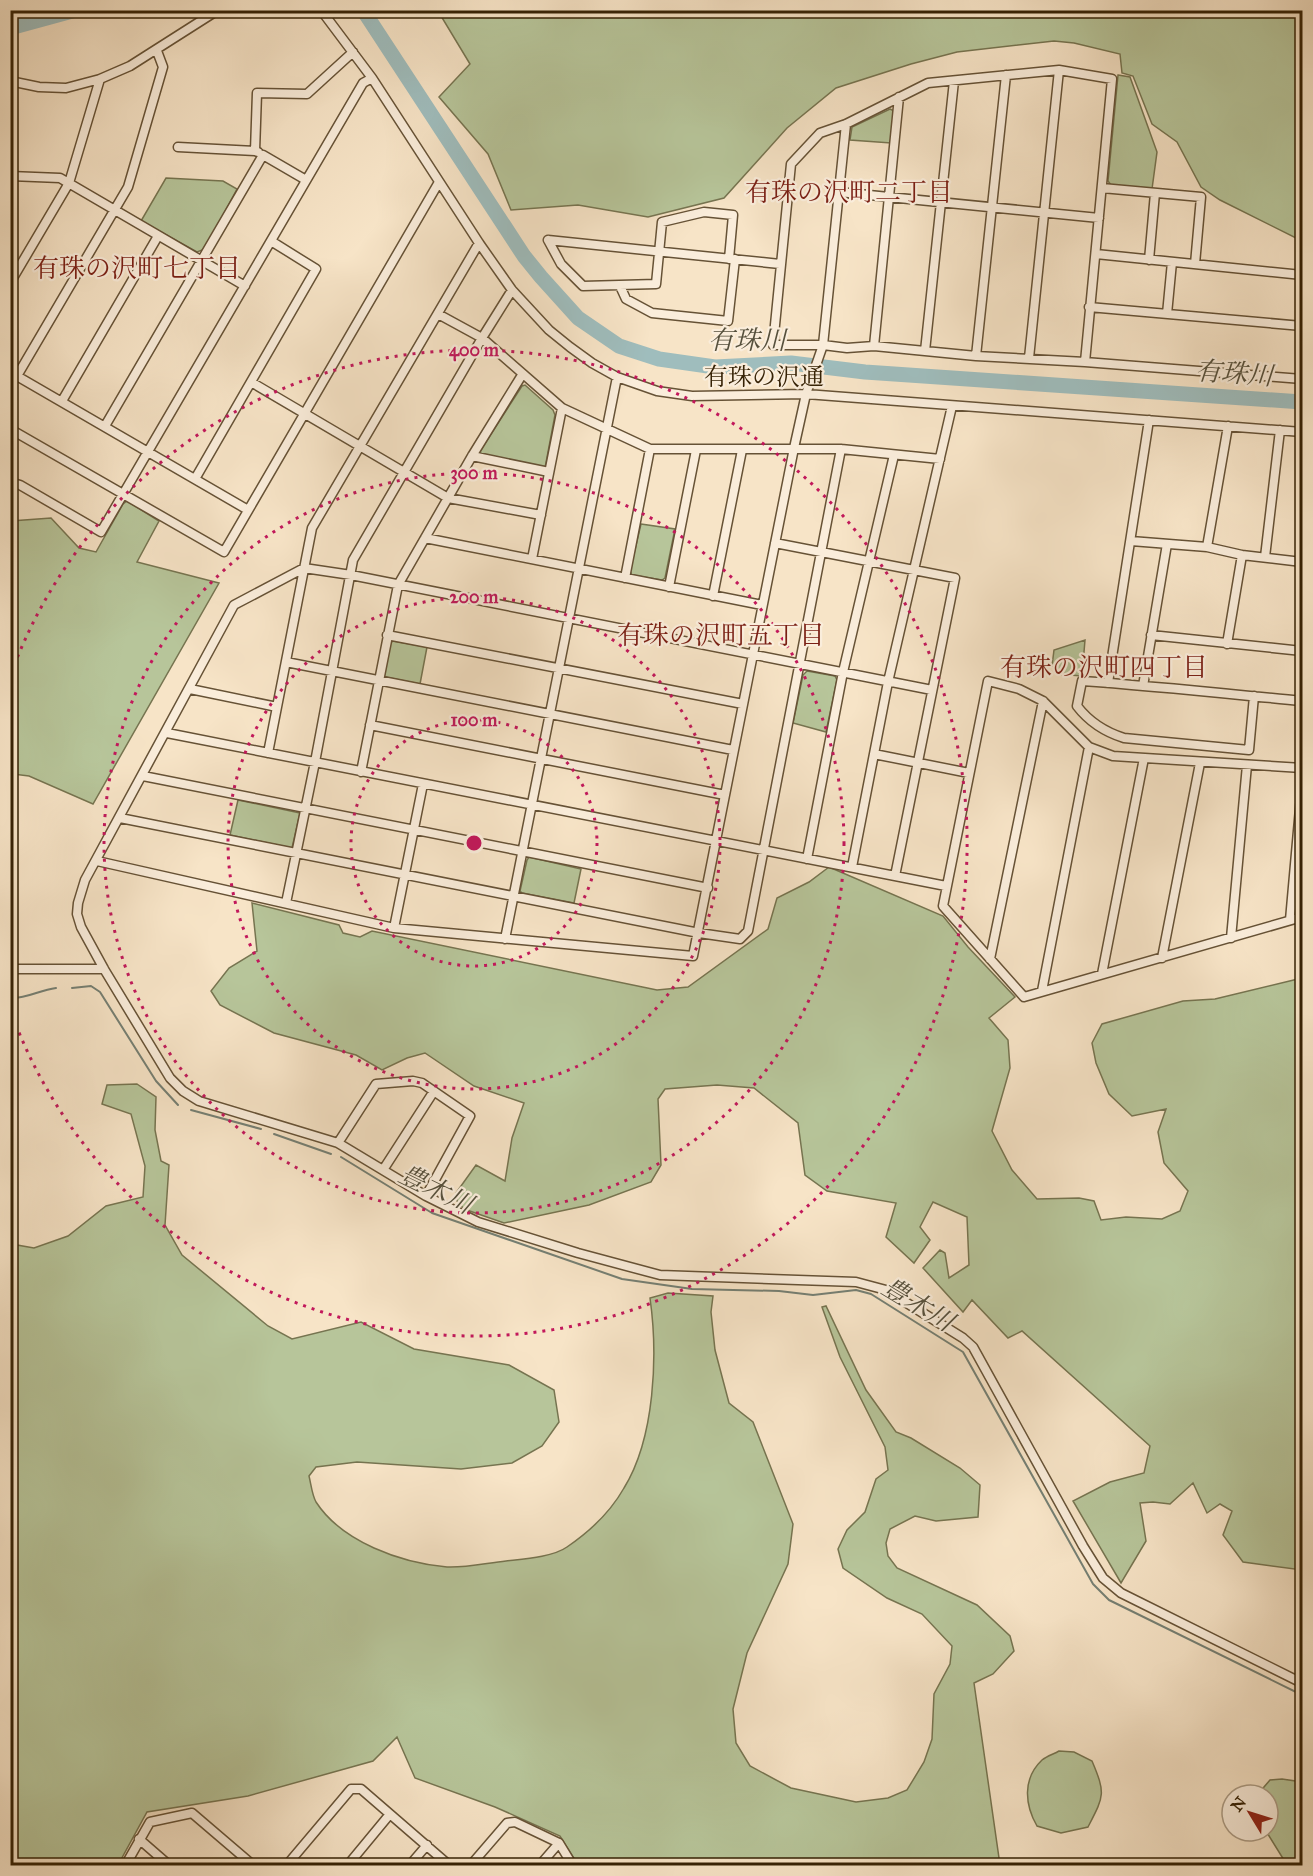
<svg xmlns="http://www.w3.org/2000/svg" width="1313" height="1876" viewBox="0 0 1313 1876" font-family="'IM FELL Great Primer','Noto Serif JP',serif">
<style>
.green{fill:#b7c59a;stroke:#767450;stroke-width:1.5}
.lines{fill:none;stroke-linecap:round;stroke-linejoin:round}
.stream{stroke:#757f73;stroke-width:2}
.river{stroke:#9fbdbd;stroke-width:15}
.street-casing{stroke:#665236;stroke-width:11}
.street{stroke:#faeddb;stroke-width:8}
.ring{fill:none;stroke:#c2185b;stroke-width:3;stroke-dasharray:3 6}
.labels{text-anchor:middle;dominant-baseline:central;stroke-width:4.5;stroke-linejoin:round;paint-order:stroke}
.street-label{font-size:24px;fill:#362205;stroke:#faeddb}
.neighbourhood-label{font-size:26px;fill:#7a1f14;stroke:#faeddb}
.water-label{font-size:26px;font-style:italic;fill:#56503c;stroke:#faeddb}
.centre{fill:#c2185b;stroke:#faeddb;stroke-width:3}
.ring-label{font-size:18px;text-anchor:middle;font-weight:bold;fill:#c2185b;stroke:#faeddb;stroke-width:4.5;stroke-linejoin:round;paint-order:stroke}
</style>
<rect width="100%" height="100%" fill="#f7e4c7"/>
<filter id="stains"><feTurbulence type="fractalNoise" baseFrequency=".00333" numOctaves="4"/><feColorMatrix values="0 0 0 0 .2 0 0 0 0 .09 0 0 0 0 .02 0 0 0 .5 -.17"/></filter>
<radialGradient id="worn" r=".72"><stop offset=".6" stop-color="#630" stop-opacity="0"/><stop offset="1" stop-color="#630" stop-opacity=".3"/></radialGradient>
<path class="green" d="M438,11H1302V241L1220,200L1201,187L1177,142L1152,124L1133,76L1122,73L1120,54L1074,43L1054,41L957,52L911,64L836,88L787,128L724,198L648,217L578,205L511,210L488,154L439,97L470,64Z
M1118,75L1130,77L1157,152L1152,189L1111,185L1108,181Z
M890,109L894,111L891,143L850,140L852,127Z
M166,178L223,181L237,189L205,249L197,252L141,221Z
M525,385L553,410L555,415L545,468L482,455L480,451L522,386Z
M127,501L159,521L137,562L219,583L93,804L29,776L13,774L11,777V521L51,518L79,548L96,552L123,504Z
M641,524L675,529L665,578L662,580L632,575L630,571Z
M1085,640L1082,676L1057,674L1056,666H1052L1054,650Z
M393,641L427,647L420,684L385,677L383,675L389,644Z
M807,671L835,676L837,680L826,732L793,723L803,675Z
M238,800L300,813L292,848L230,835Z
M529,857L581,869L574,903L522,893L520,891L527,860Z
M829,867L943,916L968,947L1015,997L989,1018L1008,1040L1010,1068L992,1131L1012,1170L1037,1199L1079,1198L1094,1201L1101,1220L1126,1217L1162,1219L1180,1211L1188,1191L1164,1163L1158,1132L1166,1109L1132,1116L1109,1094L1096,1063L1092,1043L1102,1024L1183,1001L1215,999L1302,978V1570L1243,1562L1223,1535L1232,1511L1220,1504L1207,1513L1193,1483L1170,1504L1153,1502L1140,1503L1146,1541L1121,1583L1073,1501L1110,1482L1144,1473L1150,1446L1022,1331L1008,1338L972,1300L963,1312L923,1268L940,1250L945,1253L949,1278L969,1265L967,1217L933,1202L920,1227L930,1240L914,1263L886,1237L896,1203L827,1191L805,1175L798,1123L754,1088L717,1085L665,1089L658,1099L661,1165L651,1182L589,1205L504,1223L464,1209L457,1201L456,1193L476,1165L505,1181L512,1138L524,1103L474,1086L425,1053L407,1058L382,1070L356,1055L274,1033L220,1005L211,991L229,968L257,951L252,903L339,925L343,933L360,937L372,931L657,990L688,987L768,929L777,898L809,882Z
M137,1084L156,1097L155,1130L161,1161L169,1165L165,1225L182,1255L268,1326L292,1339L361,1322L414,1349L509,1365L554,1390L559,1422L542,1446L512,1463L461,1469L357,1462L316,1467L309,1476C311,1484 312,1495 316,1502C342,1542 401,1563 447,1567C465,1568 487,1563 506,1561C523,1559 553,1557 567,1547C589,1532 611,1511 624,1488C655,1438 658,1355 650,1298L668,1293L713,1296L711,1312L715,1350L729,1403L753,1422L793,1524L788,1564L747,1653L733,1709L736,1743L750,1766L791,1788L856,1802L888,1798L907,1790L924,1762L932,1739L934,1694L950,1664L952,1646L922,1614L887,1598L843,1568L838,1549L847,1530L865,1512L876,1479L888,1470L885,1447L840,1357L822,1307L826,1306L866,1390L896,1432L911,1438L960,1468L980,1485L978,1517L936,1521L915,1516L890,1529L886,1543L888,1556L897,1568L977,1605L1010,1636L1014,1651L993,1674L974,1683L1000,1865H578L560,1836L495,1807L415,1778L397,1737L373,1761L248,1796L147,1812L118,1865H11V1244L34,1248L68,1236L106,1206L143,1197L145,1166L131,1114L102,1104L107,1085Z
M1059,1751L1074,1752L1092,1761C1106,1794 1104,1796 1088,1827L1061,1833L1037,1826C1025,1805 1022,1779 1042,1760C1047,1756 1054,1754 1059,1751Z
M1282,1779L1302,1782V1865H1287L1266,1831H1268V1795L1258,1794L1270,1780Z"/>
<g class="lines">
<path class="stream" d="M72,988L91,986L100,992L156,1081L178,1105
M10,998C27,999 39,990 56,988
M191,1110L261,1129
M274,1134L331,1154
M341,1157L432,1213L622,1279L692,1289L779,1291L813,1295L856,1290L871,1294L963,1352L1093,1584L1109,1600L1302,1695"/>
<path class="river" d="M363,10L524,256L541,277L578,318L619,346L659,359L715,367L791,363L865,372L1302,402
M10,28L76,10"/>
<defs>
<path id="street" d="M321,10L372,78L479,243L512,290L549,330L570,347L592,363L617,377L657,391L692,396L806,394L1302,432
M10,81L39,87L66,88L100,79L130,66L218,10
M178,147L255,151L258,152
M255,151L257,93L307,94L353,52
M10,176L60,178L245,286
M1102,188L1201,197L1195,264
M839,192L1099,218
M548,240L561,264L583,286L656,284L662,222L704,212L733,215L729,259
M548,240L780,264
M1096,254L1302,275
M1149,260L1155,193
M10,283L69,183L100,79
M620,286L626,299L652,313L728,321L735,259
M1089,307L1302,326
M438,314L482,338L562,408L650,449H841L940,459
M1167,314L1172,262
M874,346L899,97
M925,351L954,81
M976,356L1006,75
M1029,358L1059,70
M1085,362L1112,79L1059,70L928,83L846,124L820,133L791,164L773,345H823L847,348L874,346L976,356L1085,362L1302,379
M10,372L248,510
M17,376L128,187L163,67L157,51
M251,382L448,498L541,515
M62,401L158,236
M105,426L263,155L306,180
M10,429L224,552L439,182
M472,456L549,472
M195,479L316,269L271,241
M10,482L20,485L101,532L363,83L372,78
M425,538L762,605
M1131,541L1207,547L1242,555L1302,562
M775,543L955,578L895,876
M1207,547L1228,426
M1265,557L1280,430
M532,559L562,408
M625,578L650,449
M669,587L696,450
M713,596L742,450
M387,635L743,704
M1151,635L1302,651
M1227,644L1242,555
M286,662L733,750
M1108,683L1149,420
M1143,686L1167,544
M190,689L277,707
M932,690L351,575L304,568L234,605L85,880L78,903L77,914L81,927L104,969L170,1078L183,1091L199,1101L338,1143L426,1196L478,1222L578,1253L660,1275L856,1282L886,1290L963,1338L973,1347L1083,1546L1103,1578L1121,1593L1302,1683
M1254,696L1249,750L1124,738C1105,732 1090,723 1077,706L1082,681C1155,686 1229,694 1302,701
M370,725L725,795
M167,733L946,886
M268,753L312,528L479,243
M874,754L969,773
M1302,768L1113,756L1089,747L1043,701L1019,689L988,681L943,906L1024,997L1302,917
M361,772L398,585L472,456L522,375
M143,776L708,888
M120,818L699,933L740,939L748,931L841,449
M807,859L843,672L894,455
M97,861L394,928L693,956L794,448L806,394L823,345L846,124
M852,867L888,682L952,406
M286,903L315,762L353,560L482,338L512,290
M1290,920L1302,786
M394,928L423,784
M1231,938L1247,765
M505,939L617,377
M1162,958L1200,763
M990,959L1043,701
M10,969H104
M1102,974L1144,758
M1042,991L1089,747
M338,1143L376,1084L413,1081L422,1083L470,1116L426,1196
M383,1170L434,1091
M139,1839L170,1866
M125,1866L150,1822L192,1813L254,1866
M286,1866L351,1789H361L450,1866
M347,1866L390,1814
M409,1866L427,1845
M470,1866L507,1823L515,1822L559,1843L573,1866
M539,1866L559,1843"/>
</defs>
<use href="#street" class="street-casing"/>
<use href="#street" class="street"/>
</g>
<g class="ring">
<circle cx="474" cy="843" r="123"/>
<circle cx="474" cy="843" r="246"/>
<circle cx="474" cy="843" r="370"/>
<path d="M11 674A493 493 0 1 1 11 1012"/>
</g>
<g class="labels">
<g class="street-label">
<text x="764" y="377">有珠の沢通</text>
</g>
<g class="neighbourhood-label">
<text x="849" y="192">有珠の沢町二丁目</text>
<text x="137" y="268">有珠の沢町七丁目</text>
<text x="721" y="635">有珠の沢町五丁目</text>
<text x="1104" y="667">有珠の沢町四丁目</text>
</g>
<g class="water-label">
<text x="747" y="340">有珠川</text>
<text transform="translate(1234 373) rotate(4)">有珠川</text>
<text transform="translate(436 1189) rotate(26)">豊木川</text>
<text transform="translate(918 1304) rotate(31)">豊木川</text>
</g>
</g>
<circle cx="474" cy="843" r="9" class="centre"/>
<g class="ring-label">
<text x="474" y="356">400 m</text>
<text x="474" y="479">300 m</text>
<text x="474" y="603">200 m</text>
<text x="474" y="726">100 m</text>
</g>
<rect width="1313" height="1876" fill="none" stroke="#f7e4c7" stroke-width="36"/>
<rect x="12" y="12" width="1289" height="1852" fill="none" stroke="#362205" stroke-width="3"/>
<rect x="18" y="18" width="1277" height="1840" fill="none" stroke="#362205" stroke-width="1.5"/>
<g transform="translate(1250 1813) rotate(308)"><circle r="28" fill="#faeddb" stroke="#ac9c85" stroke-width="1.5"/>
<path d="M0-4.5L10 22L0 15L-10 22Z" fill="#8f2418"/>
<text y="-9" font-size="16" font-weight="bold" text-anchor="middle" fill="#362205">N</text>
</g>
<rect width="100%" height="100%" filter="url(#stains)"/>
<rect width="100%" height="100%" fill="url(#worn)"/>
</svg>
